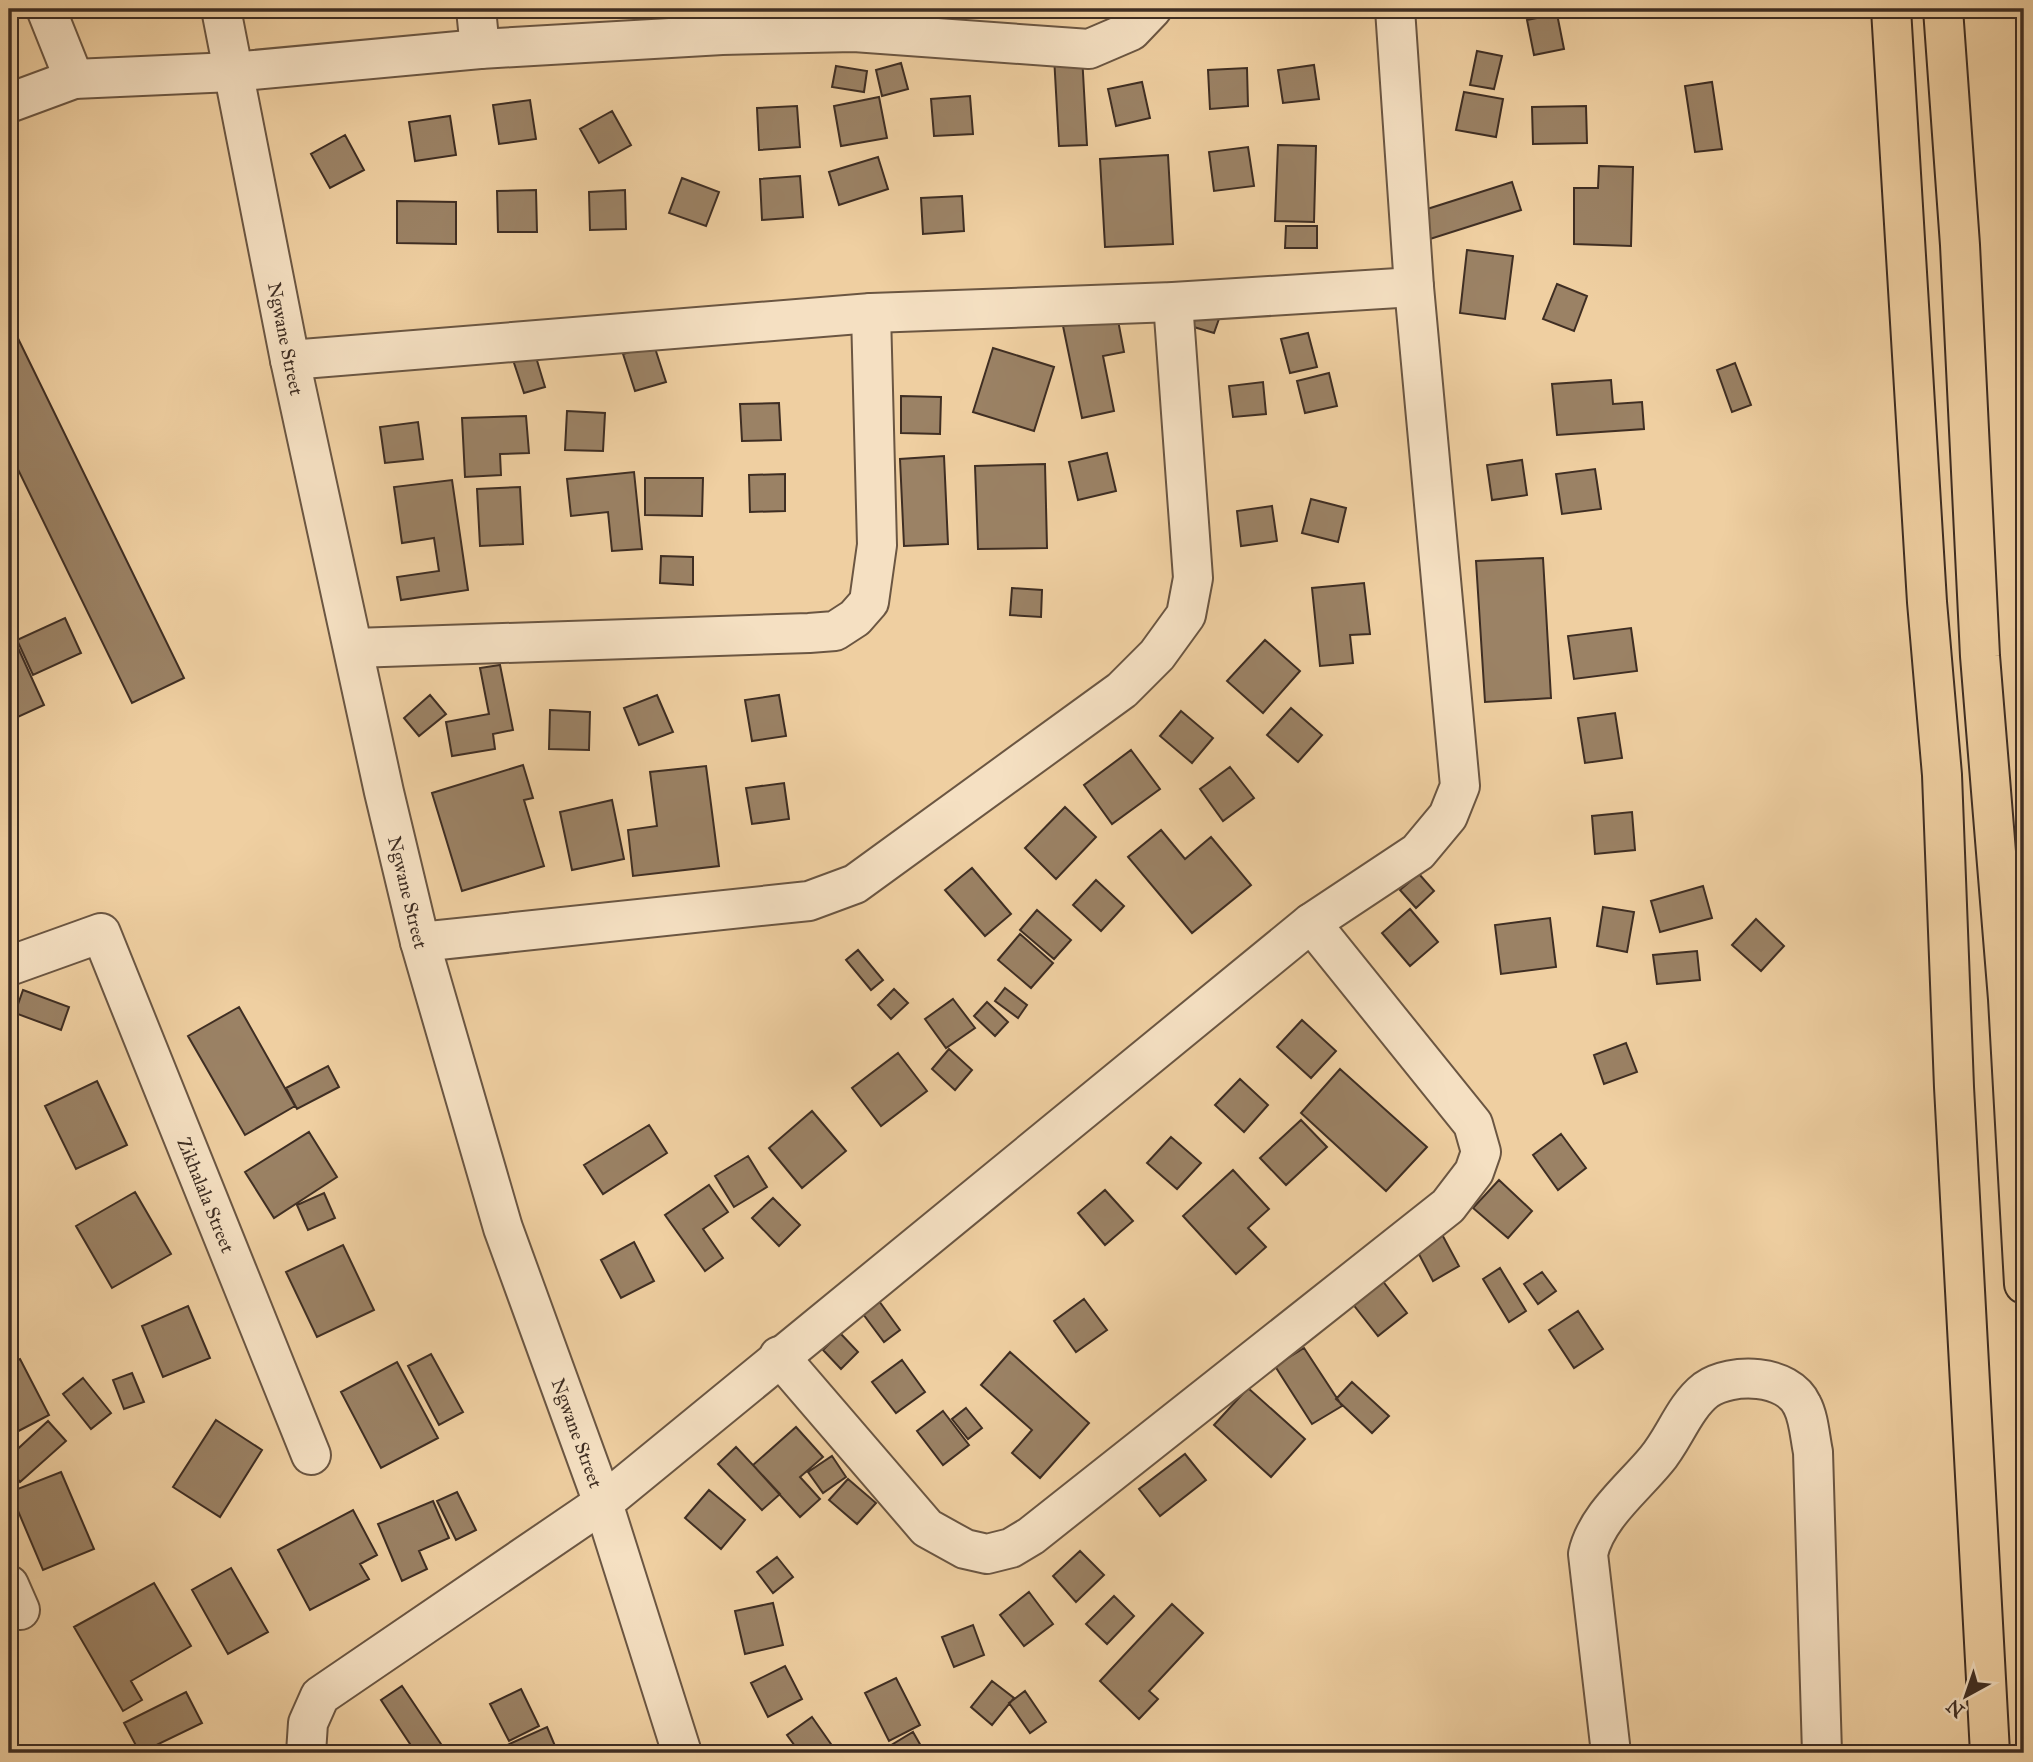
<svg xmlns="http://www.w3.org/2000/svg" width="2033" height="1762" viewBox="0 0 2033 1762" font-family="'IM FELL Great Primer',serif">
<style>
.building{fill:#9b8265;stroke:#3f2e23;stroke-width:2}
.lines{fill:none;stroke-linecap:round;stroke-linejoin:round}
.minor-casing{stroke:#6b5642;stroke-width:42}
.highway-casing{stroke:#3f2e23;stroke-width:42}
.minor{stroke:#f5e0c2;stroke-width:38}
.highway{stroke:#efcfa1;stroke-width:38}
.labels{text-anchor:middle;dominant-baseline:central;stroke-width:6;stroke-linejoin:round;paint-order:stroke}
.street-label{font-size:19px;fill:#3f2e23;stroke:#f5e0c2}
</style>
<rect width="100%" height="100%" fill="#efcfa1"/>
<filter id="stains"><feTurbulence type="fractalNoise" baseFrequency=".00286" numOctaves="4"/><feColorMatrix values="0 0 0 0 .2 0 0 0 0 .09 0 0 0 0 .02 0 0 0 .5 -.17"/></filter>
<radialGradient id="worn" r=".72"><stop offset=".6" stop-color="#630" stop-opacity="0"/><stop offset="1" stop-color="#630" stop-opacity=".3"/></radialGradient>
<path class="building" d="M1557,14L1564,49L1534,55L1527,20Z
M1477,51L1502,56L1494,89L1470,85Z
M1082,55L1087,145L1059,146L1054,56Z
M901,63L908,89L882,96L876,70Z
M1314,65L1319,99L1283,103L1278,70Z
M836,66L867,71L864,92L832,87Z
M1247,68L1248,106L1210,109L1208,70Z
M1142,82L1150,118L1116,126L1108,89Z
M1712,82L1722,149L1695,152L1685,86Z
M1464,92L1503,99L1496,137L1456,130Z
M970,96L973,134L934,136L931,99Z
M879,97L887,138L841,146L834,106Z
M530,100L536,139L499,144L493,105Z
M797,106L800,147L759,150L757,108Z
M1586,106L1587,143L1533,144L1532,107Z
M612,111L631,145L599,163L580,129Z
M450,116L456,155L415,161L409,122Z
M345,135L364,170L330,188L311,154Z
M1278,145L1316,146L1314,222L1275,221Z
M1248,147L1254,186L1214,191L1209,152Z
M1168,155L1173,244L1105,247L1100,159Z
M878,157L888,189L839,205L829,172Z
M1599,166L1633,167L1631,246L1574,244V188H1598Z
M800,176L803,217L762,220L760,179Z
M682,178L719,192L706,226L669,213Z
M1512,182L1521,210L1430,239L1421,211Z
M536,190L537,232H498L497,191Z
M625,190L626,229L590,230L589,192Z
M962,196L964,231L923,234L921,198Z
M397,201L456,202V244L397,243Z
M1286,226H1317V248H1285Z
M1467,250L1513,256L1505,319L1460,313Z
M1557,284L1587,296L1574,331L1543,319Z
M1193,307L1220,316L1214,333L1187,325Z
M1117,315L1124,352L1103,356L1114,411L1082,418L1063,326Z
M9,320L184,678L132,703L9,451Z
M1308,333L1317,367L1290,373L1281,339Z
M532,344L545,387L524,393L510,351Z
M654,345L666,382L635,391L623,354Z
M993,348L1054,367L1034,431L973,412Z
M1735,363L1751,405L1732,412L1717,370Z
M1329,373L1337,406L1305,413L1297,381Z
M1611,380L1613,404L1642,402L1644,429L1557,435L1552,384Z
M1263,382L1266,414L1233,417L1229,386Z
M901,396L941,397L940,434L901,433Z
M779,403L781,440L742,441L740,404Z
M567,411L605,413L603,451L565,450Z
M526,416L529,453L500,454L501,475L465,477L462,418Z
M418,422L423,459L385,463L380,427Z
M1107,453L1116,491L1078,500L1069,462Z
M944,456L948,544L904,546L900,459Z
M1522,460L1527,495L1492,500L1487,465Z
M1045,464L1047,548L978,549L975,466Z
M1595,469L1601,509L1562,514L1556,474Z
M634,472L642,549L612,551L608,512L571,516L567,479Z
M785,474V511L750,512L749,475Z
M645,478H703L702,516L645,515Z
M452,480L468,590L401,600L397,577L439,571L434,538L402,543L394,487Z
M520,487L523,544L480,546L477,489Z
M1311,499L1346,508L1338,542L1302,533Z
M1272,506L1277,541L1241,546L1237,511Z
M661,556L693,557V585L660,583Z
M1543,558L1551,698L1485,702L1476,561Z
M1364,583L1370,634L1350,635L1353,663L1320,666L1312,588Z
M1012,588L1042,590L1041,617L1010,615Z
M65,618L81,653L33,675L17,640Z
M9,628L44,705L9,721Z
M1631,628L1637,671L1574,679L1568,636Z
M1265,640L1300,671L1263,713L1227,681Z
M500,665L513,730L493,734L495,749L452,756L446,722L489,714L480,668Z
M430,695L446,714L419,736L404,718Z
M657,695L673,732L639,745L624,708Z
M779,695L786,736L752,741L745,700Z
M1291,708L1322,735L1298,762L1267,735Z
M550,710L590,712L589,750L549,749Z
M1181,711L1213,738L1192,763L1160,736Z
M1615,713L1622,758L1585,763L1578,718Z
M1131,750L1160,789L1112,824L1084,785Z
M523,765L533,798L524,800L544,866L462,891L432,793Z
M706,766L719,866L633,876L628,830L657,826L650,772Z
M1230,767L1254,798L1223,821L1200,789Z
M784,783L789,819L752,824L746,788Z
M612,800L624,859L572,870L560,812Z
M1065,807L1096,837L1056,879L1025,848Z
M1632,812L1635,850L1595,854L1592,816Z
M1161,830L1185,859L1211,837L1251,885L1192,933L1128,857Z
M972,868L1011,914L985,936L945,890Z
M1419,874L1434,891L1416,908L1400,890Z
M1096,880L1124,906L1101,931L1073,905Z
M1703,886L1712,918L1660,932L1651,901Z
M1603,907L1634,912L1627,952L1597,946Z
M1410,909L1438,942L1410,966L1382,933Z
M1037,910L1071,940L1054,959L1020,930Z
M1550,918L1556,967L1501,974L1495,925Z
M1756,919L1784,946L1761,971L1732,945Z
M1020,934L1053,963L1031,988L998,960Z
M858,950L883,980L871,990L846,960Z
M1697,951L1700,980L1657,984L1653,955Z
M1005,988L1027,1005L1018,1018L995,1001Z
M894,989L908,1003L891,1019L878,1005Z
M23,990L69,1007L61,1030L15,1013Z
M953,999L975,1028L946,1048L925,1019Z
M987,1002L1008,1022L995,1036L974,1016Z
M239,1007L295,1106L245,1135L188,1036Z
M1302,1020L1336,1051L1311,1078L1277,1047Z
M1626,1043L1637,1072L1604,1084L1594,1055Z
M949,1049L972,1070L955,1090L932,1069Z
M898,1053L927,1091L881,1126L852,1088Z
M328,1066L339,1087L297,1109L286,1088Z
M1340,1069L1427,1147L1386,1191L1301,1113Z
M1240,1079L1268,1105L1244,1132L1215,1105Z
M97,1081L127,1145L76,1169L45,1106Z
M812,1111L846,1151L802,1188L769,1148Z
M1301,1120L1327,1147L1286,1185L1260,1158Z
M649,1125L667,1153L603,1194L584,1165Z
M309,1132L337,1177L274,1218L245,1172Z
M1561,1134L1586,1168L1558,1190L1533,1155Z
M1171,1137L1201,1163L1177,1189L1147,1163Z
M748,1156L767,1187L734,1207L715,1176Z
M1233,1170L1269,1209L1248,1228L1266,1247L1236,1274L1183,1216Z
M1499,1180L1532,1211L1508,1238L1473,1208Z
M709,1185L728,1212L703,1229L723,1258L705,1271L665,1215Z
M1105,1190L1133,1221L1105,1245L1078,1213Z
M135,1192L171,1254L112,1288L76,1226Z
M324,1193L335,1218L308,1230L297,1205Z
M773,1198L800,1225L779,1246L752,1218Z
M1438,1227L1459,1266L1433,1281L1412,1241Z
M634,1242L654,1281L621,1298L601,1260Z
M343,1245L374,1310L317,1337L286,1272Z
M1500,1268L1526,1311L1509,1322L1483,1279Z
M1542,1272L1556,1291L1538,1304L1524,1284Z
M1382,1280L1407,1313L1378,1336L1352,1303Z
M1084,1299L1107,1330L1076,1352L1054,1321Z
M879,1301L900,1330L884,1342L863,1314Z
M188,1306L210,1358L163,1377L142,1326Z
M1578,1311L1603,1349L1574,1368L1549,1330Z
M840,1333L858,1352L841,1369L823,1350Z
M1304,1348L1342,1406L1312,1424L1275,1366Z
M1010,1352L1089,1423L1040,1478L1012,1453L1032,1430L981,1385Z
M431,1354L463,1412L439,1425L408,1366Z
M20,1359L49,1415L9,1436V1364Z
M902,1360L925,1392L896,1413L872,1382Z
M397,1362L438,1438L381,1468L341,1392Z
M132,1373L144,1402L124,1409L113,1380Z
M83,1378L111,1413L91,1429L63,1394Z
M1352,1382L1389,1416L1372,1433L1336,1399Z
M1248,1388L1305,1439L1271,1477L1214,1425Z
M966,1408L982,1428L968,1439L952,1419Z
M943,1411L969,1445L943,1465L917,1431Z
M216,1420L262,1450L220,1517L173,1487Z
M48,1421L66,1441L20,1482L9,1469V1457Z
M796,1427L823,1457L800,1477L820,1499L800,1517L753,1465Z
M736,1447L780,1494L762,1510L718,1464Z
M1185,1454L1206,1480L1160,1516L1139,1489Z
M832,1456L846,1477L823,1493L808,1472Z
M61,1472L94,1549L43,1570L10,1492Z
M848,1479L876,1503L857,1524L829,1500Z
M709,1490L745,1520L721,1549L685,1518Z
M457,1492L476,1530L456,1540L437,1501Z
M433,1501L449,1538L419,1551L427,1569L402,1581L378,1524Z
M353,1510L377,1555L360,1564L369,1579L310,1610L278,1550Z
M1080,1551L1104,1575L1076,1602L1053,1576Z
M777,1557L793,1577L773,1593L757,1572Z
M231,1568L268,1632L228,1654L192,1590Z
M154,1583L191,1646L131,1681L142,1700L123,1711L74,1627Z
M1029,1592L1053,1624L1024,1646L1000,1615Z
M1114,1596L1134,1616L1107,1644L1086,1624Z
M773,1603L783,1645L745,1654L735,1611Z
M1172,1604L1203,1633L1149,1691L1158,1699L1139,1719L1100,1681Z
M973,1625L984,1655L954,1667L942,1637Z
M785,1666L802,1699L768,1717L751,1683Z
M896,1678L920,1725L889,1741L865,1693Z
M992,1681L1014,1698L992,1725L971,1707Z
M402,1686L447,1753H416L381,1700Z
M521,1689L539,1726L509,1741L490,1704Z
M1025,1691L1046,1722L1030,1733L1009,1703Z
M186,1692L202,1723L140,1753L124,1723Z
M812,1717L833,1747L824,1753H800L787,1735Z
M547,1727L558,1753H495L494,1751Z
M913,1732L925,1753H892L888,1747Z"/>
<g class="lines">
<defs>
<g id="minor">
<path d="M46,9L74,79"/>
<path id="s1" d="M221,9L290,360L384,792L420,942L503,1228L603,1503L682,1753"/>
<path d="M476,9L480,49"/>
<path d="M9,103L74,79L232,72L480,49L722,35L854,32L1089,49L1131,31L1152,9"/>
<path d="M290,360L871,313L1173,302L1414,287"/>
<path d="M354,648L809,633L835,631L855,618L869,602L877,545L871,313"/>
<path d="M420,942L809,901L855,884L1122,690L1157,655L1186,615L1193,578L1173,302"/>
<path id="s2" d="M9,966L101,933L311,1455"/>
<path d="M779,1356L927,1528L965,1549L987,1554L1011,1548L1031,1536L1448,1206L1474,1172L1481,1152L1473,1124L1311,923"/>
<path d="M9,1585L20,1610"/>
<path d="M306,1753L308,1723L320,1696L603,1503L1311,923L1418,852L1448,816L1460,786L1414,287L1395,9"/>
<path d="M1611,1753L1588,1554C1596,1517 1633,1488 1656,1460C1674,1439 1684,1407 1706,1390C1732,1372 1788,1374 1802,1405C1809,1418 1810,1438 1813,1452L1822,1753"/>
</g>
<path id="highway" d="M1891,9L1927,602L1942,775L1954,1087L1990,1753
M1943,9L1960,245L1980,656L2008,999L2024,1284"/>
</defs>
<use href="#minor" class="minor-casing"/>
<use href="#highway" class="highway-casing"/>
<use href="#minor" class="minor"/>
<use href="#highway" class="highway"/>
</g>
<g class="labels">
<g class="street-label">
<text stroke="none"><textPath href="#s1" startOffset="336">Ngwane Street</textPath></text>
<text stroke="none"><textPath href="#s1" startOffset="903">Ngwane Street</textPath></text>
<text stroke="none"><textPath href="#s2" startOffset="380">Zikhalala Street</textPath></text>
<text stroke="none"><textPath href="#s1" startOffset="1470">Ngwane Street</textPath></text>
</g>
</g>
<rect width="2033" height="1762" fill="none" stroke="#efcfa1" stroke-width="35"/>
<rect x="10" y="10" width="2012" height="1741" fill="none" stroke="#3f2e23" stroke-width="3.5"/>
<rect x="18" y="18" width="1998" height="1727" fill="none" stroke="#3f2e23" stroke-width="2"/>
<g transform="translate(1966 1696) rotate(220)" stroke="#f5e0c2" stroke-width="5" paint-order="stroke">
<path d="M0-5L12 26L0 18L-12 26Z" fill="#3f2e23"/>
<text y="-10" font-size="19" font-weight="bold" text-anchor="middle" fill="#3f2e23">N</text>
</g>
<rect width="100%" height="100%" filter="url(#stains)"/>
<rect width="100%" height="100%" fill="url(#worn)"/>
</svg>
